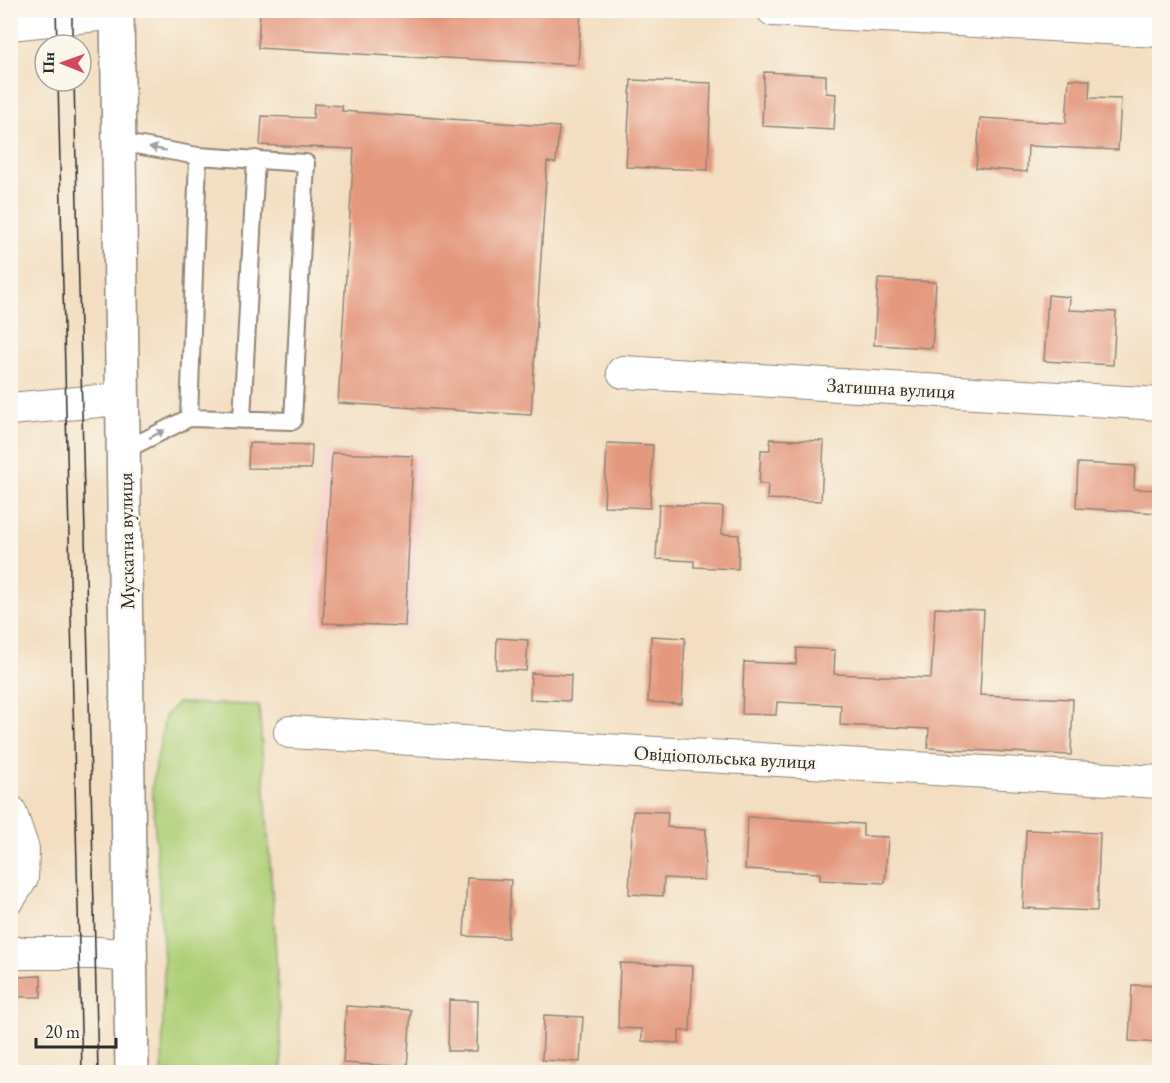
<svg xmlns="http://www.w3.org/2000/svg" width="1170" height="1083" viewBox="0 0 1170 1083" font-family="'EB Garamond',serif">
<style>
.built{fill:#f7d0cd}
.green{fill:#aecf77;stroke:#6c7d51;stroke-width:1.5}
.building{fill:#e4997f}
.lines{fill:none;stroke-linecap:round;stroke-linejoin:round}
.lane-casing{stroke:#8f8476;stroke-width:20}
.street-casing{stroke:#8f8476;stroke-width:34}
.secondary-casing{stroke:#8f8476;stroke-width:36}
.lane{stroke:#fff;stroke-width:16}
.street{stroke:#fff;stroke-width:32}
.secondary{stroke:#fff;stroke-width:33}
.tram{stroke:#2b2b2b;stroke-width:1.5}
.oneway{fill:#a0a0a0}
.labels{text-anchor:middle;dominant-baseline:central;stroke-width:4.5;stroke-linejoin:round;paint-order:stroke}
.street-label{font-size:20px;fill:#2b2b2b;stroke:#fbf7ec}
</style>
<rect width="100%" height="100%" fill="#fbf7ec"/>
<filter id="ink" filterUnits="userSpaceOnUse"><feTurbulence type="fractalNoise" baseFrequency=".0167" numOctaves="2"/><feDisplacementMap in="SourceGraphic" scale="12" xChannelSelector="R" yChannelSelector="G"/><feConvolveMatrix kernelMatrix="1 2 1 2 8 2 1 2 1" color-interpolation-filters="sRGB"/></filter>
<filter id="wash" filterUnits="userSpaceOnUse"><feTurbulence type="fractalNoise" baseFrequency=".008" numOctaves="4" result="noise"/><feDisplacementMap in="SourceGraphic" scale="24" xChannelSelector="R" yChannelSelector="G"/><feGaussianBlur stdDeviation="1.35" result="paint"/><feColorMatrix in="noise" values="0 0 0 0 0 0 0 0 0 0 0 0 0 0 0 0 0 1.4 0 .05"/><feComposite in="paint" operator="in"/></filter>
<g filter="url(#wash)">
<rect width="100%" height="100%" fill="#f3dec1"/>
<path class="built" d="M323,450L422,455L412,630L314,624Z"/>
<path class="green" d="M177,703L259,705L274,919L282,1072H162L164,960L152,787L165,716Z"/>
<g id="blocks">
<path class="building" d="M260,10H581L578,65L426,57V58L258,48Z
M764,72L826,75V93L836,94L834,130L762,126Z
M1069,79L1090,80L1089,98L1121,99L1118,150L1028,146L1027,172L976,168L980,118L1066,123Z
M631,80L711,83L708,170L626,167Z
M314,104L342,106V111L559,127L556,163L547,162L531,415L338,403L354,149L260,145L262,116L313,118Z
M878,279L936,282L932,348L874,345Z
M1048,295L1070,297L1069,310L1116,312L1113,365L1044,361Z
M770,439L824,441L821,501L767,499L768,484H759L761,450H770Z
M249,443L312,445L311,469L248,468Z
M607,443L653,445L650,508L604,506Z
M332,453L413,456L405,626L323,623Z
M1078,463L1135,466L1134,489L1160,490V513L1076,508Z
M659,504L723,507L722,534L739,535L738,569L694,567V561L656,559Z
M935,608L984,610L980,695L1073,699L1071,755L928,748L929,729L840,725L841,705L777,702L776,715L742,714L744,662L796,664L797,648L835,650L834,674L931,678Z
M651,636L685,638L682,704L648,702Z
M497,638L528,640L526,671L496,669Z
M531,673L571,675L570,701L530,699Z
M633,811L668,812L667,827L706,829L704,880L664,878L663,896L629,894Z
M748,817L863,824V836L888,837L885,883L820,880V873L745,869Z
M1026,830L1100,833L1097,911L1023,908Z
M467,878L511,880L508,938L464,936Z
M620,963L693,966L690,1031H679V1043L642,1041V1029L618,1028Z
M41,976V997H16V977Z
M1132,985L1160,986V1043L1129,1041Z
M449,1000L478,1001L477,1051H448Z
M346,1006L411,1010L407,1067L343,1063Z
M544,1015L583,1017L580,1062L542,1060Z"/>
</g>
</g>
<g filter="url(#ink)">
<use href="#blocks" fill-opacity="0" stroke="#8f8476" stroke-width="1.5"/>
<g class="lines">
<defs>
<path id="lane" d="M119,142L198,156L306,163L293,421L189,418L125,450
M189,418L198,156
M242,418L256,159"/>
<path id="street" d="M773,10L1160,31
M10,24L117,13
M623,372L1160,404
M10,409L122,399
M290,732L1160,782
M10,811L23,849L22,878L10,897
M10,953H97L131,956"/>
<path id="secondary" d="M117,10L132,1072"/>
</defs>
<use href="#lane" class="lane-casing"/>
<use href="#street" class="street-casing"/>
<use href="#secondary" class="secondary-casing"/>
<use href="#lane" class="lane"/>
<use href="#street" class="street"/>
<use href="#secondary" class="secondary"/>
<path class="tram" d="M56,10L57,45
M72,10V45
M58,81L82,1072
M74,81L98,1072"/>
</g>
<defs><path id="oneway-solid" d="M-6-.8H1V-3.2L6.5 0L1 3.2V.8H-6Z" transform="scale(1.5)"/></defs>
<g class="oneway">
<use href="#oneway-solid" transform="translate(158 149) rotate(-170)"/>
<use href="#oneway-solid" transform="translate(157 434) rotate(-27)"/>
</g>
</g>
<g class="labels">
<g class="street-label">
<text transform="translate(891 388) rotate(3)">Затишна вулиця</text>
<text transform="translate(126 541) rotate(-91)">Мускатна вулиця</text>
<text transform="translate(725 757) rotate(3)">Овідіопольська вулиця</text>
</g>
</g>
<rect width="1170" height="1083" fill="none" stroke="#fbf7ec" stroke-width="36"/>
<g transform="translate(63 63) rotate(271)"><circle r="28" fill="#fbf7ec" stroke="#a8a59f" stroke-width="1.5"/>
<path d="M0-4.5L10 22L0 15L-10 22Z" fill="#d1495b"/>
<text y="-9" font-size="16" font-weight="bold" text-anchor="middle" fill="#2b2b2b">Пн</text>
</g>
<path d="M36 1038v9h80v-9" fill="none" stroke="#2b2b2b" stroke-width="3"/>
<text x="45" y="1038" font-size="18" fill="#2b2b2b" stroke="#fbf7ec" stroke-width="4.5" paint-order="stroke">20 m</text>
</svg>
